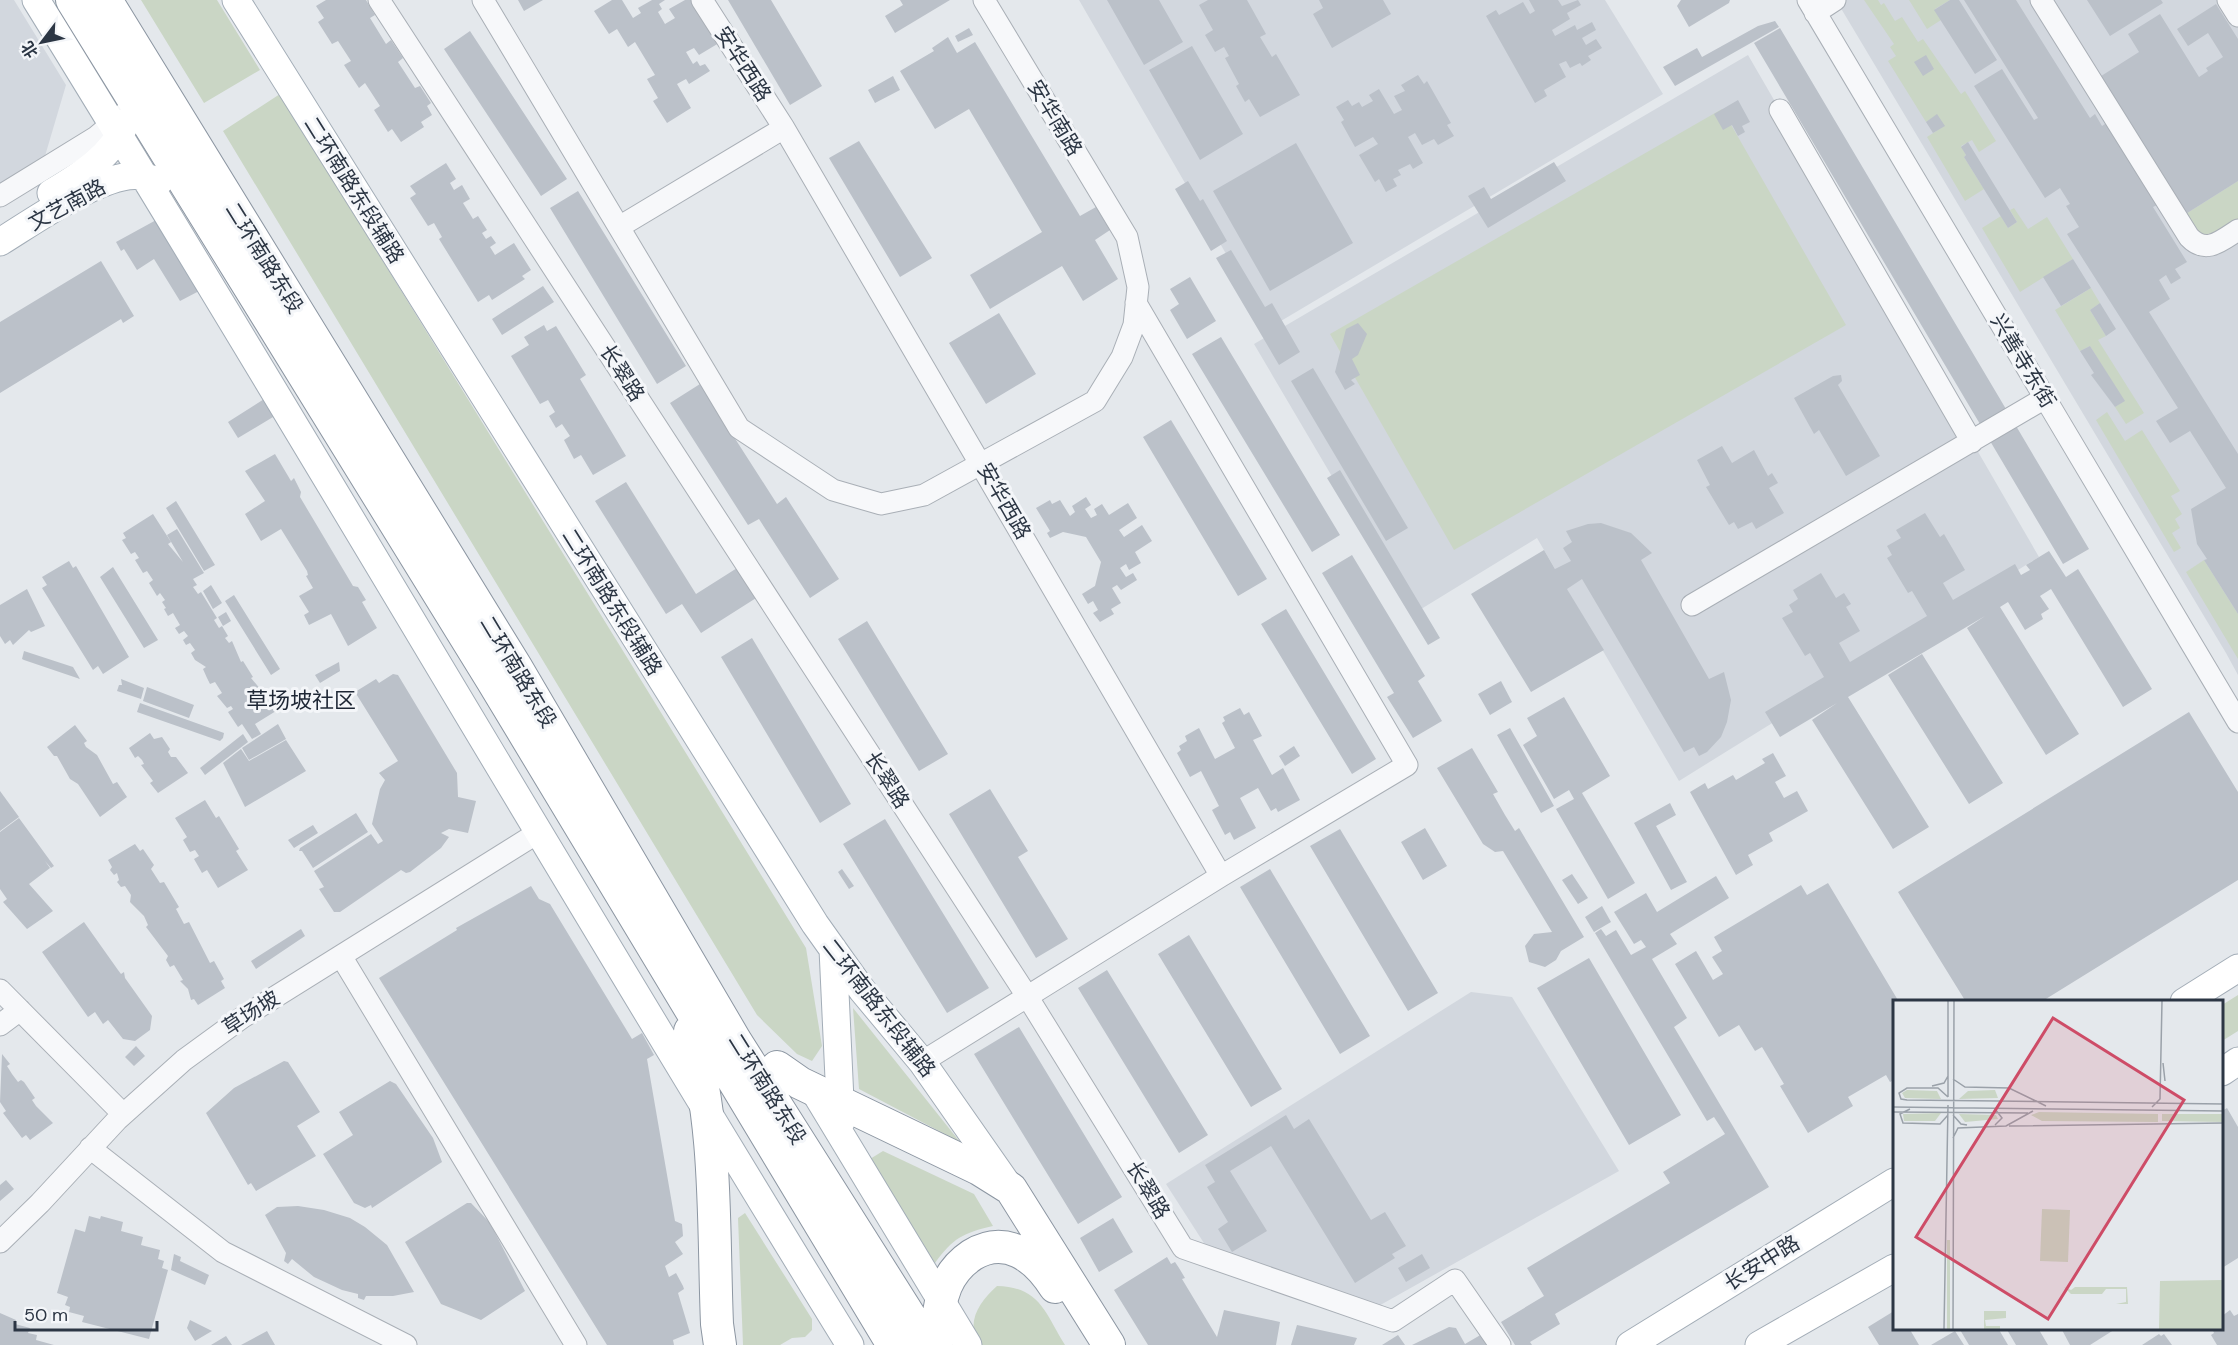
<svg xmlns="http://www.w3.org/2000/svg" width="2238" height="1345" viewBox="0 0 2238 1345" font-family="'DM Sans','Noto Sans SC',sans-serif">
<style>
.built{fill:#d2d7de}
.green{fill:#cad6c5}
.building{fill:#bbc1c9}
.lines{fill:none;stroke-linecap:round;stroke-linejoin:round}
.minor-casing{stroke:#a9afb6;stroke-width:23}
.major-casing{stroke:#a3adb7;stroke-width:29}
.highway-casing{stroke:#8c96a2;stroke-width:34}
.minor{stroke:#f7f8fa;stroke-width:21}
.major{stroke:#fff;stroke-width:27}
.highway{stroke:#fff;stroke-width:32}
.labels{text-anchor:middle;dominant-baseline:central;stroke-width:6;stroke-linejoin:round;paint-order:stroke}
.street-label{font-size:21px;fill:#2c3644;stroke:#f4f6f9}
.neighbourhood-label{font-size:22px;fill:#1e2735;stroke:#f4f6f9}
.inset-road{fill:none;stroke:#9aa1a9;stroke-width:1.5}
.view{fill:#ce4c67;fill-opacity:0.15;stroke:#ce4c67;stroke-width:3}
.inset-edge{fill:none;stroke:#2c3644;stroke-width:3}
</style>
<rect width="100%" height="100%" fill="#e4e8ec"/>
<path class="built" d="M0,0H14L66,85L45,156L0,184Z
M1079,0H1605L1663,94L1269,328Z
M1836,0H2238V675L2226,653Z
M1748,55L2039,557L1679,781L1537,538L1413,614L1254,344Z
M1471,992L1512,997L1619,1171L1375,1308L1211,1254L1166,1184Z"/>
<path class="green" d="M141,0H217L260,70L204,103Z
M1864,0H1878L1881,5L1884,3L1895,21L1902,17L1918,42L1923,39L1961,94L1965,91L1996,141L1979,152L1972,140L1961,146L1966,155L1964,157L1984,189L1965,201L1927,137L1944,126L1937,115L1926,122L1888,61L1896,56L1890,47L1894,44Z
M1909,0H1950L1935,9L1941,20L1927,29Z
M280,94L806,948L822,1046L812,1061L797,1054L757,1015L223,131Z
M1722,109L1846,325L1454,550L1330,334Z
M2238,181V219C2227,226 2215,236 2201,234L2184,215Z
M2014,208L2028,229L2047,217L2073,259L2020,292L1982,228L2001,216L2008,228L2017,222L2010,210Z
M2091,288L2100,303L2090,310L2106,336L2098,340L2144,413L2126,424L2115,407L2124,401L2090,346L2080,351L2055,310Z
M2107,412L2125,441L2142,430L2180,491L2171,496L2182,514L2175,519L2180,528L2172,533L2181,548L2174,552L2096,420Z
M2204,560L2238,614V659L2186,572Z
M2238,995V1031L2222,1041V1005Z
M853,1008L960,1142L859,1089Z
M883,1151L974,1194L993,1226C963,1233 953,1238 935,1263L870,1159Z
M745,1213L812,1319V1330L805,1337L792,1338L780,1345H743L738,1218Z
M997,1286C1040,1287 1045,1313 1065,1345H979C965,1322 980,1301 997,1286Z"/>
<path class="building" d="M326,0H366L375,15L370,18L386,44L391,40L403,58L398,62L415,88L420,86L431,103L427,106L432,115L421,122L424,127L401,142L392,129L388,132L374,110L380,106L365,83L359,88L344,65L351,61L338,41L332,44L318,22L324,18L316,6Z
M518,0H543L524,11Z
M612,0H622L633,18L641,13L638,8L652,0H665L659,4L662,9L658,12L665,24L675,18L669,9L685,0H693L719,43L699,55L694,48L686,52L693,64L697,61L700,66L705,64L710,71L689,84L686,79L677,84L691,108L667,123L653,101L658,98L647,79L655,75L635,42L628,47L617,29L609,34L594,11Z
M728,0H771L822,86L790,105Z
M900,0H950L895,33L885,16L903,5Z
M1107,0H1159L1183,42L1144,65Z
M1208,0H1247L1266,34L1260,37L1272,57L1276,54L1300,95L1260,117L1249,99L1245,102L1236,86L1239,84L1225,58L1229,56L1224,47L1215,52L1205,35L1213,30L1199,5Z
M1319,0H1383L1391,14L1332,48L1313,14L1323,8Z
M1529,0H1558L1562,6L1578,0L1581,5L1567,13L1570,19L1552,30L1555,36L1575,25L1577,30L1592,22L1596,30L1582,38L1586,45L1596,39L1602,48L1588,56L1591,60L1582,66L1580,63L1570,68L1566,61L1559,64L1566,77L1544,90L1547,96L1535,103L1486,16L1496,10L1499,15L1523,2L1530,14L1535,11Z
M1681,0H1730L1729,3L1689,27L1677,6Z
M1950,0H1959L1997,60L1975,74L1934,10Z
M1964,0H2016L2090,118L2095,114L2102,126L2108,122L2159,204L2153,207L2187,262L2175,269L2181,278L2171,284L2166,275L2159,280L2170,299L2149,312L2238,454V614L2204,560L2207,559L2197,544L2191,509L2226,488L2190,431L2170,443L2156,421L2178,408L2067,234L2079,227L2066,206L2070,204L2060,188L2045,198L1974,86L2002,69L2034,120L2038,118Z
M2087,0H2161L2163,3L2110,36Z
M2216,4L2238,39V181L2184,215L2098,78L2139,52L2128,34L2160,14L2199,77L2208,71L2206,68L2223,57L2208,33L2188,46L2177,29Z
M1775,21L1779,27L1675,86L1663,67L1697,48L1702,57L1758,26Z
M969,28L973,35L958,42L955,36Z
M1780,28L2089,549L2063,564L1754,43Z
M470,31L567,179L541,196L444,49Z
M948,37L957,53L975,42L1080,216L1096,207L1110,230L1095,240L1118,279L1083,301L1062,266L990,309L970,275L1042,232L969,109L935,129L900,71L934,51L932,48Z
M1192,46L1243,134L1200,160L1149,70Z
M1926,55L1934,69L1923,76L1914,62Z
M1418,75L1424,84L1427,81L1451,123L1447,125L1454,136L1438,145L1434,139L1422,145L1415,133L1408,137L1423,163L1413,169L1410,164L1398,170L1401,175L1393,179L1397,186L1386,192L1379,179L1375,182L1359,155L1378,144L1373,137L1355,147L1341,122L1344,120L1336,107L1348,100L1352,106L1359,102L1362,107L1373,101L1369,95L1379,89L1394,114L1402,110L1394,96L1405,91L1401,85Z
M893,76L900,90L875,103L868,90Z
M1738,100L1750,122L1742,126L1745,132L1738,136L1732,125L1723,130L1714,114Z
M1937,114L1945,126L1933,133L1926,122Z
M859,141L932,258L900,277L829,158Z
M1968,142L2017,222L2008,228L1964,157L1966,155L1961,147Z
M1296,143L1353,243L1270,291L1213,191Z
M1554,162L1566,181L1488,228L1468,196L1484,187L1491,199Z
M446,163L456,179L450,183L454,190L462,185L470,199L463,203L473,219L478,216L487,230L482,233L486,239L491,236L496,243L490,247L495,255L514,243L531,270L522,276L525,279L492,300L489,295L478,302L439,239L442,237L434,223L428,226L410,198L416,194L410,186Z
M1188,181L1200,201L1203,199L1227,241L1211,251L1175,189Z
M578,191L686,366L657,384L550,208Z
M158,219L201,290L180,301L154,259L137,270L124,249L121,251L116,242Z
M1231,250L1265,307L1272,303L1300,352L1279,365L1216,258Z
M2073,259L2091,288L2061,306L2043,277Z
M101,261L134,316L123,323L121,319L0,393V322Z
M1190,277L1216,321L1187,339L1170,310L1179,304L1170,289Z
M543,286L554,302L502,335L492,319Z
M2100,303L2116,329L2106,336L2090,310Z
M999,313L1036,374L986,404L949,343Z
M1358,323L1367,334L1358,355L1352,359L1360,375L1351,380L1355,384L1345,390L1335,372L1346,329Z
M544,325L547,331L556,326L586,375L580,379L626,456L593,475L581,455L574,459L564,440L570,436L562,424L556,428L549,416L555,412L548,400L540,404L511,356L529,345L524,337Z
M1221,337L1340,535L1312,552L1192,354Z
M2090,346L2125,401L2115,407L2091,375L2094,373L2080,351Z
M1313,368L1408,528L1386,541L1291,381Z
M1841,375L1842,381L1838,385L1880,456L1846,476L1819,430L1814,434L1794,398L1833,376Z
M700,384L777,504L786,497L839,579L810,598L759,519L748,525L670,403Z
M272,394L283,411L238,438L228,422Z
M1171,420L1267,579L1238,596L1143,437Z
M1722,446L1732,463L1754,450L1768,476L1772,473L1778,483L1769,488L1784,513L1756,529L1752,522L1738,529L1734,522L1729,525L1706,487L1710,485L1697,460Z
M275,454L291,481L294,478L301,492L300,497L353,586L358,587L366,600L362,602L377,628L348,646L331,614L309,625L304,615L309,612L299,596L313,588L306,576L308,575L307,571L281,529L261,541L245,514L265,501L245,471Z
M1340,470L1440,638L1428,645L1327,478Z
M626,482L696,594L745,563L764,593L701,633L682,604L666,614L595,501Z
M1086,497L1091,505L1085,509L1091,518L1097,515L1094,509L1102,504L1109,515L1128,503L1137,518L1119,530L1124,537L1142,525L1152,541L1135,552L1141,563L1129,570L1126,564L1120,568L1126,577L1133,573L1137,580L1121,590L1117,585L1112,588L1121,603L1111,609L1114,614L1100,622L1093,613L1098,610L1093,601L1088,604L1082,594L1095,586L1101,562L1086,537L1063,532L1050,538L1047,533L1050,531L1036,508L1050,500L1052,504L1060,500L1070,516L1075,512L1072,506Z
M176,501L215,565L204,571L166,508Z
M1925,513L1940,537L1944,534L1965,570L1943,583L1953,600L2015,564L2021,575L2030,570L2026,565L2049,551L2066,577L2078,569L2152,689L2123,707L2051,589L2040,596L2049,609L2041,614L2043,619L2025,630L2008,602L2000,607L2079,734L2046,755L1967,628L1985,616L1848,697L1929,827L1893,849L1812,720L1837,703L1780,737L1765,712L1824,677L1810,653L1805,656L1782,618L1793,612L1789,605L1798,599L1793,590L1821,573L1836,598L1844,593L1851,604L1846,607L1860,631L1839,643L1850,662L1927,616L1912,591L1908,593L1887,558L1892,555L1887,546L1901,538L1896,530Z
M153,514L171,542L168,544L183,562L167,535L177,529L204,573L193,579L197,585L193,587L198,594L201,592L217,618L214,620L219,628L222,626L228,636L225,638L229,643L232,641L241,662L243,661L253,677L251,678L266,696L262,698L266,704L270,702L276,711L255,724L261,734L252,739L242,724L238,727L228,712L233,709L231,706L227,708L217,696L222,693L215,682L210,684L207,678L203,669L206,667L195,660L191,653L195,650L190,643L186,645L183,640L188,636L184,631L179,634L175,628L180,625L173,613L168,616L164,609L166,608L162,602L165,600L160,593L157,596L149,583L153,580L147,571L143,573L135,560L139,558L135,552L131,554L122,540L126,538L123,533Z
M1601,523L1631,533L1652,553L1641,560L1709,679L1724,672L1731,700L1727,722L1721,737L1707,752L1699,756L1694,747L1684,752L1582,579L1567,589L1604,650L1531,692L1471,594L1544,550L1555,569L1571,561L1563,548L1572,542L1566,531L1588,524Z
M1352,555L1425,676L1418,681L1442,721L1413,738L1387,697L1394,693L1322,573Z
M69,561L73,568L76,566L129,657L103,674L98,666L93,670L42,588L47,585L42,577Z
M113,567L158,640L144,648L100,577Z
M211,585L222,603L213,609L203,591Z
M27,589L45,626L31,632L29,630L13,645L10,640L5,644L0,636V605Z
M234,595L280,669L271,675L225,601Z
M1286,609L1376,759L1352,774L1261,624Z
M226,612L231,621L223,626L218,617Z
M867,621L948,754L919,771L838,639Z
M752,638L851,804L820,823L721,657Z
M24,651L73,667L80,679L24,660L22,659Z
M1922,654L2003,783L1969,804L1888,675Z
M339,662L340,671L320,683L315,675Z
M393,674L398,675L457,773L458,797L476,801L468,833L449,829L441,833L449,837L441,848L410,872L406,873L401,870L340,912H334L319,889L324,887L314,871L371,834L378,844L383,841L372,824L380,789L385,780L379,773L398,761L355,692L376,679L379,683Z
M121,679L144,688L141,699L117,691L119,685H122Z
M1501,681L1512,702L1490,715L1478,694Z
M147,687L194,705L189,718L143,701Z
M1564,697L1610,776L1582,793L1635,883L1608,899L1556,809L1574,799L1569,790L1554,799L1523,745L1537,736L1527,718Z
M140,703L224,733L223,738L220,741L137,712Z
M1240,708L1244,715L1249,712L1262,736L1253,740L1272,775L1283,768L1300,800L1278,812L1276,808L1271,811L1258,788L1240,798L1256,828L1234,840L1230,832L1225,835L1212,810L1219,806L1201,771L1190,777L1177,753L1181,750L1179,746L1187,741L1185,736L1199,728L1215,759L1235,748L1222,723L1225,721L1223,717Z
M2189,712L2238,792V880L2041,1002H1966L1898,892Z
M278,724L286,739L249,760L242,748Z
M75,725L87,741L84,743L86,747L97,755L113,784L117,782L127,797L100,817L78,784L70,779L57,756H54L47,747Z
M1510,728L1554,806L1541,813L1497,735Z
M150,733L154,739L162,737L170,749L168,752L171,757H176L188,773L158,793L150,783L153,781L141,765L144,764L142,760L138,756L135,758L129,748Z
M243,734L248,742L205,775L200,768Z
M286,740L306,771L245,807L223,763L241,749L249,761Z
M1294,746L1300,756L1285,766L1279,756Z
M1472,748L1498,792L1493,794L1505,815L1515,831L1519,828L1584,937L1561,951L1556,960L1545,967L1529,962L1525,946L1534,934L1552,932L1503,851L1495,852L1483,844L1437,768Z
M1773,753L1786,776L1775,782L1784,798L1797,791L1808,811L1769,833L1773,841L1748,855L1753,865L1736,875L1690,792L1705,783L1708,789L1733,775L1736,780L1765,763L1762,759Z
M990,789L1028,851L1018,857L1068,939L1036,958L949,814Z
M0,791L19,817L0,831Z
M205,800L216,818L219,816L239,849L236,851L248,870L218,888L207,870L202,873L194,859L199,856L195,850L190,852L183,840L187,837L175,818Z
M1670,803L1676,815L1656,826L1687,882L1671,890L1634,823Z
M356,813L368,832L313,868L302,851H299L300,848Z
M19,818L54,866L51,868L45,861L50,868L29,884L53,911L27,929L3,902L7,899L0,889V832Z
M885,819L989,988L947,1013L843,844Z
M313,825L318,833L294,848L288,840Z
M1425,828L1447,866L1423,880L1401,842Z
M1340,829L1438,993L1408,1011L1310,846Z
M135,844L140,851L143,849L154,865L151,869L160,883L164,882L179,907L176,909L184,924L189,922L210,963L214,961L224,979L221,981L225,988L198,1005L194,999L191,1000L188,989L180,981L183,980L174,965L170,967L166,960L168,956L146,927L148,925L144,916L130,902L131,895L125,886L121,887L117,882L119,880L117,873L114,875L110,870L112,867L108,860Z
M842,869L854,886L849,889L838,872Z
M1270,869L1370,1036L1340,1054L1240,887Z
M1572,874L1588,898L1578,904L1562,880Z
M1716,876L1729,898L1670,934L1677,944L1652,959L1687,1018L1674,1027L1769,1187L1555,1314L1560,1324L1530,1342L1532,1345H1515L1501,1322L1544,1296L1527,1268L1670,1183L1663,1172L1725,1134L1714,1117L1707,1121L1595,933L1601,929L1606,936L1616,930L1631,955L1646,947L1641,940L1634,944L1614,912L1646,893L1657,912Z
M1828,883L1899,1002H1894V1080L1890,1082L1886,1075L1848,1097L1853,1106L1808,1133L1780,1086L1784,1084L1762,1047L1755,1051L1739,1025L1719,1037L1675,964L1696,951L1713,980L1723,974L1712,957L1722,951L1714,937L1801,885L1807,895Z
M531,886L539,899L550,904L632,1039L642,1033L654,1055L647,1059L675,1221L682,1224L683,1236L675,1242L683,1254L665,1266L669,1277L676,1273L683,1286L684,1289L678,1293L690,1333L673,1340L674,1345H607L379,978L457,930L456,928Z
M1602,906L1611,922L1594,932L1585,917Z
M84,922L118,970L121,974L124,972L125,978L152,1016L150,1030L135,1041L123,1039L108,1020L103,1024L95,1012L88,1017L42,952Z
M301,929L305,936L256,969L251,961Z
M1189,935L1282,1089L1251,1107L1158,954Z
M1589,958L1681,1115L1629,1145L1537,988Z
M1107,970L1208,1135L1179,1153L1078,988Z
M1019,1027L1122,1197L1078,1224L974,1054Z
M136,1046L145,1056L134,1066L125,1057Z
M2,1054L10,1064L7,1066L12,1074L18,1082L21,1080L24,1082L35,1098L32,1100L36,1106L53,1123L30,1140L26,1135L22,1138L3,1113L6,1111L0,1102Z
M284,1061L288,1062L320,1112L297,1126L316,1156L256,1191L251,1183L248,1185L206,1113L234,1088Z
M390,1081L396,1084L433,1138L442,1162L372,1208L371,1205L365,1208L354,1203L323,1154L353,1135L339,1112Z
M2227,1108L2238,1127V1258L2222,1268V1111Z
M1286,1115L1294,1129L1309,1119L1371,1220L1385,1212L1406,1246L1392,1254L1395,1258L1355,1283L1271,1146L1230,1171L1267,1231L1232,1252L1218,1229L1228,1222L1207,1187L1215,1182L1205,1165Z
M6,1180L14,1189L0,1201V1185Z
M467,1203H471L490,1223L525,1291L481,1320L441,1304L405,1242Z
M298,1206L324,1210L350,1218L365,1227L387,1245L414,1292L393,1296H366L364,1300L358,1298V1294L342,1290L314,1277L292,1259L288,1264L284,1261L286,1253L265,1215L277,1207Z
M89,1216L100,1219L101,1216L123,1222L121,1231L143,1237L141,1245L160,1250L158,1259L164,1261L162,1268L168,1270L149,1339L82,1322L84,1316L69,1312L70,1307L65,1305L68,1297L57,1293L75,1229L85,1232Z
M1113,1218L1133,1252L1099,1272L1080,1238Z
M174,1254L181,1257L180,1261L209,1275L205,1285L171,1270Z
M1422,1254L1430,1268L1406,1282L1398,1268Z
M1167,1257L1171,1264L1175,1262L1179,1268L1185,1278L1182,1279L1217,1337L1224,1310L1280,1322L1276,1345H1148L1114,1290Z
M2230,1310L2234,1316L2238,1314V1345H2217L2211,1335L2214,1333L2212,1328H2222V1316Z
M1894,1311V1328H1909L1919,1345H1879L1868,1327Z
M0,1313L16,1320L15,1324L30,1328L28,1333L37,1335L36,1340L54,1345H0Z
M190,1320L212,1331L195,1341L187,1328Z
M1297,1325L1357,1338L1354,1345H1291Z
M1449,1327L1456,1328L1465,1344L1489,1330L1498,1345H1412Z
M1959,1328H1998L2008,1345H1969Z
M2006,1328H2038L2048,1345H2016Z
M2061,1328H2117L2090,1345H2070Z
M267,1331L275,1345H241Z
M1955,1331L1964,1345H1931Z
M2159,1334L2161,1336L2164,1334L2172,1345H2142Z
M1398,1335L1405,1345H1382Z
M226,1336L232,1345H211Z"/>
<g class="lines">
<defs>
<path id="minor" d="M379,0L1027,996L1183,1248L1393,1321L1455,1280L1500,1345
M483,0L739,428L833,490L881,504L924,495L1095,401L1122,357L1134,325L1138,287L1127,237L984,0
M702,0L784,128L1221,876
M1808,0L2238,722
M2041,0L2189,237C2206,255 2221,241 2238,230
M2228,0L2238,16
M1815,13L1835,0
M1780,110L1972,442
M0,196L96,137L122,115
M619,227L784,128
M1692,605L2045,398
M341,956L576,1345
M0,990L123,1114
M0,1025L20,1010
M922,1062L1221,876L1407,765L1136,303
M90,1148L223,1252L406,1345
M0,1242L40,1203L117,1120L184,1060L243,1017L539,832"/>
<path id="major" d="M36,0C312,446 574,899 850,1345
M236,0L815,924L862,990L922,1062L1008,1185
M51,193C81,175 113,156 126,122
M0,242C34,221 89,182 128,176C139,174 149,177 159,182
M833,949L841,1122
M2184,1002L2238,968
M2222,1072L2238,1061
M813,1089L968,1345
M1630,1345L1894,1182
M1759,1345L1894,1268"/>
<path id="highway" d="M72,0L492,680L893,1345
M106,0L516,667L735,1040L928,1345
M690,1031C718,1125 713,1226 717,1324L720,1345
M777,1067L800,1083L979,1169L1011,1189L1109,1345
M936,1345C938,1325 938,1305 946,1286C952,1272 960,1263 972,1255C1006,1234 1036,1257 1055,1287"/>
</defs>
<use href="#minor" class="minor-casing"/>
<use href="#major" class="major-casing"/>
<use href="#highway" class="highway-casing"/>
<use href="#minor" class="minor"/>
<use href="#major" class="major"/>
<use href="#highway" class="highway"/>
</g>
<g class="labels">
<g class="street-label">
<text transform="translate(743 64) rotate(57)">安华西路</text>
<text transform="translate(1055 118) rotate(59)">安华南路</text>
<text transform="translate(354 190) rotate(58)">二环南路东段辅路</text>
<text transform="translate(67 205) rotate(-28)">文艺南路</text>
<text transform="translate(264 258) rotate(58)">二环南路东段</text>
<text transform="translate(2023 361) rotate(59)">兴善寺东街</text>
<text transform="translate(622 373) rotate(57)">长翠路</text>
<text transform="translate(1004 501) rotate(60)">安华西路</text>
<text transform="translate(612 602) rotate(58)">二环南路东段辅路</text>
<text transform="translate(518 672) rotate(59)">二环南路东段</text>
<text transform="translate(887 780) rotate(57)">长翠路</text>
<text transform="translate(879 1008) rotate(52)">二环南路东段辅路</text>
<text transform="translate(251 1013) rotate(-33)">草场坡</text>
<text transform="translate(767 1089) rotate(58)">二环南路东段</text>
<text transform="translate(1148 1190) rotate(59)">长翠路</text>
<text transform="translate(1762 1263) rotate(-32)">长安中路</text>
</g>
<g class="neighbourhood-label">
<text x="301" y="700">草场坡社区</text>
</g>
</g>
<g transform="translate(1893 1000)">
<rect width="330" height="330" fill="#e4e8ec"/>
<path d="M14,90L44,91L48,99L12,98L9,93ZM102,90L105,98L66,99L75,91ZM146,112L265,114V122L149,121L138,115ZM48,113L42,121H11L10,114ZM66,114L103,115L105,119L72,122ZM269,114H330V122L269,121ZM149,209L177,210L175,262L147,261ZM54,240H57V329H54ZM330,280V329H266L267,281ZM171,287L178,290L182,287H234L235,304H223L233,302V289H213L209,294H178ZM91,311H113V318L92,320L93,326H107V329H91Z" fill="#cad6c5"/>
<path class="inset-road" d="M55,1V97M270,63L272,81M60,79L72,87L116,88L153,106M39,86L51,83L55,76M55,97L45,88H14L6,93L8,99L14,100L104,101M104,101L330,104M0,107L330,111M259,107L267,99L269,1M17,109L7,114L10,123L47,124L55,115M102,109L109,118L102,125M0,112L135,113M60,115L68,124L74,125M116,126L330,123M60,138L65,128L113,126L140,111M51,329L55,105M60,329L61,1"/>
<path class="view" d="M160,18L291,100L155,319L23,237Z"/>
<rect width="330" height="330" class="inset-edge"/>
</g>
<g transform="translate(42 42) rotate(238)" stroke="#f4f6f9" stroke-width="4.5" paint-order="stroke">
<path d="M0-4.5L10 22L0 15L-10 22Z" fill="#2c3644"/>
<text y="-9" font-size="16" font-weight="bold" text-anchor="middle" fill="#2c3644">北</text>
</g>
<path d="M15 1321v9h142v-9" fill="none" stroke="#2c3644" stroke-width="3"/>
<text x="24" y="1321" font-size="18" fill="#2c3644" stroke="#f4f6f9" stroke-width="4.5" paint-order="stroke">50 m</text>
</svg>
